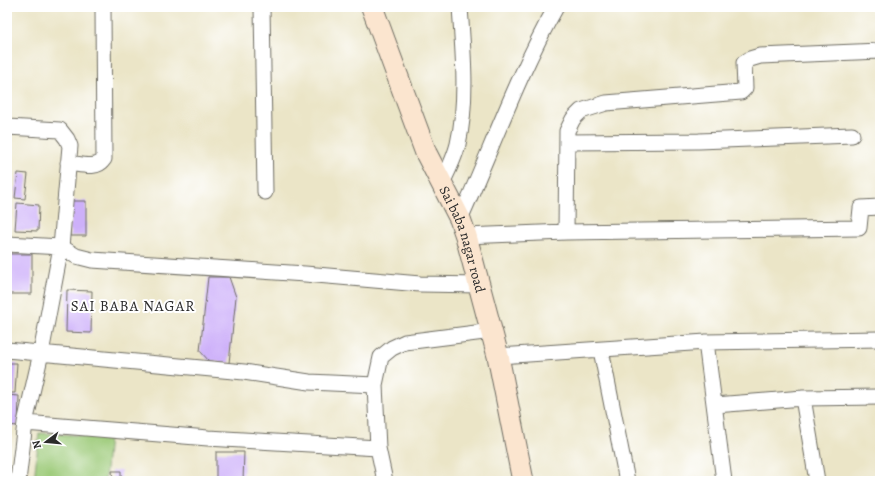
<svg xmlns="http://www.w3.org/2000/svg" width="887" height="488" viewBox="0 0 887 488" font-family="Alegreya,serif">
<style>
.park{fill:#9cca78;stroke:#647a52}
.building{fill:#cdb0f9}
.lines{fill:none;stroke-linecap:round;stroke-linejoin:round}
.minor-casing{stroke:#6e6c62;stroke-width:17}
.secondary-casing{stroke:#6e6c62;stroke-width:23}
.minor{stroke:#fff;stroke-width:15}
.secondary{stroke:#fbe5cf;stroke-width:21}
.labels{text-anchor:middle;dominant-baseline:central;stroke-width:4;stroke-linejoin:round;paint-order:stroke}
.street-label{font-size:14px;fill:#2b2b2b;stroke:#fff}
.neighbourhood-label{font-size:15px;letter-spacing:1px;fill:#2b2b2b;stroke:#fff}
</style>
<rect width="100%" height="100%" fill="#fff"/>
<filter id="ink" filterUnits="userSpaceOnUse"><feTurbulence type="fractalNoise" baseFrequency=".025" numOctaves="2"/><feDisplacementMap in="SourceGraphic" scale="8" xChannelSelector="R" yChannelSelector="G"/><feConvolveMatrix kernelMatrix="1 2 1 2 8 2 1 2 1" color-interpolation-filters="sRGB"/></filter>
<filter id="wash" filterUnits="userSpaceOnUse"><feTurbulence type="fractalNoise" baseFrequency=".012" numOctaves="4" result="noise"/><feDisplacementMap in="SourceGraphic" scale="16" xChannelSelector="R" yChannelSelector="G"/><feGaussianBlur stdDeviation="0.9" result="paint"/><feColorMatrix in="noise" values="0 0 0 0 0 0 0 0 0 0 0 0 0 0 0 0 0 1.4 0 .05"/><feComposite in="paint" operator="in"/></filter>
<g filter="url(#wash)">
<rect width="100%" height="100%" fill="#ebe5c7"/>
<path class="park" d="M39,433L109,437L105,481H34Z"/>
<g id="blocks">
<path class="building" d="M18,173L28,174L25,199L15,198Z
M70,201H86V236H70Z
M17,203L39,205L38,231L15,230Z
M8,254H32V294H8Z
M208,277H229L236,297L229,363L209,361L200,351Z
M67,290L92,291L91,333L66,332Z
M7,363H17L15,393H7Z
M7,395L19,396L18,426L7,425Z
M216,452H244L243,481H216Z
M112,471H121V481H113Z"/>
</g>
</g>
<g filter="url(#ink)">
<use href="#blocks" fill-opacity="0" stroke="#6e6c62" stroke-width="1"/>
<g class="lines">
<defs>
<path id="minor" d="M262,7L265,192
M7,127L60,130L67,139L70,146L61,247L41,353L25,423L18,481
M567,142L699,141L852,135
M68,163C80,164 97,170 104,159L103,7
M442,183C448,171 455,157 458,144C468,99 463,52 460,7
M460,219C492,148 518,74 556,7
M566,232L567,131L573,119L581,111L606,103L741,92L745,88L744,63L750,59L760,56L880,51
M466,236L566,232L859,228L861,208L880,207
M7,244L61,247L76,256L92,260L305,274L420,284L480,285
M706,342L724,481
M7,350L244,372L309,382L375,385
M601,350L627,481
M498,356L706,342L880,339
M803,398L817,481
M715,405L803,398L880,397
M25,423L208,438L378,448L375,385L381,357L392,348L405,342L492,331
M378,448L385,481"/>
<g id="secondary">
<path id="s1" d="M372,7L426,153L460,219L466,236L498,356L523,481"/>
</g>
</defs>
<use href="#minor" class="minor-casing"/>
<use href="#secondary" class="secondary-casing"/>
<use href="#minor" class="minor"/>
<use href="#secondary" class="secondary"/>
</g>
</g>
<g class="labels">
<g class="street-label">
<text stroke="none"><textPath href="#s1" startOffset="250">Sai baba nagar road</textPath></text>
</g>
<g class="neighbourhood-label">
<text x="133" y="306">SAI BABA NAGAR</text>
</g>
</g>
<rect width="887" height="488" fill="none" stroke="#fff" stroke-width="24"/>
<g transform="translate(46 442) rotate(254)" stroke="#ffffff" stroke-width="3" paint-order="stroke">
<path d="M0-3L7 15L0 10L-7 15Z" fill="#2b2b2b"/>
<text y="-6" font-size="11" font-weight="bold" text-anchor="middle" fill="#2b2b2b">N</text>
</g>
</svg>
